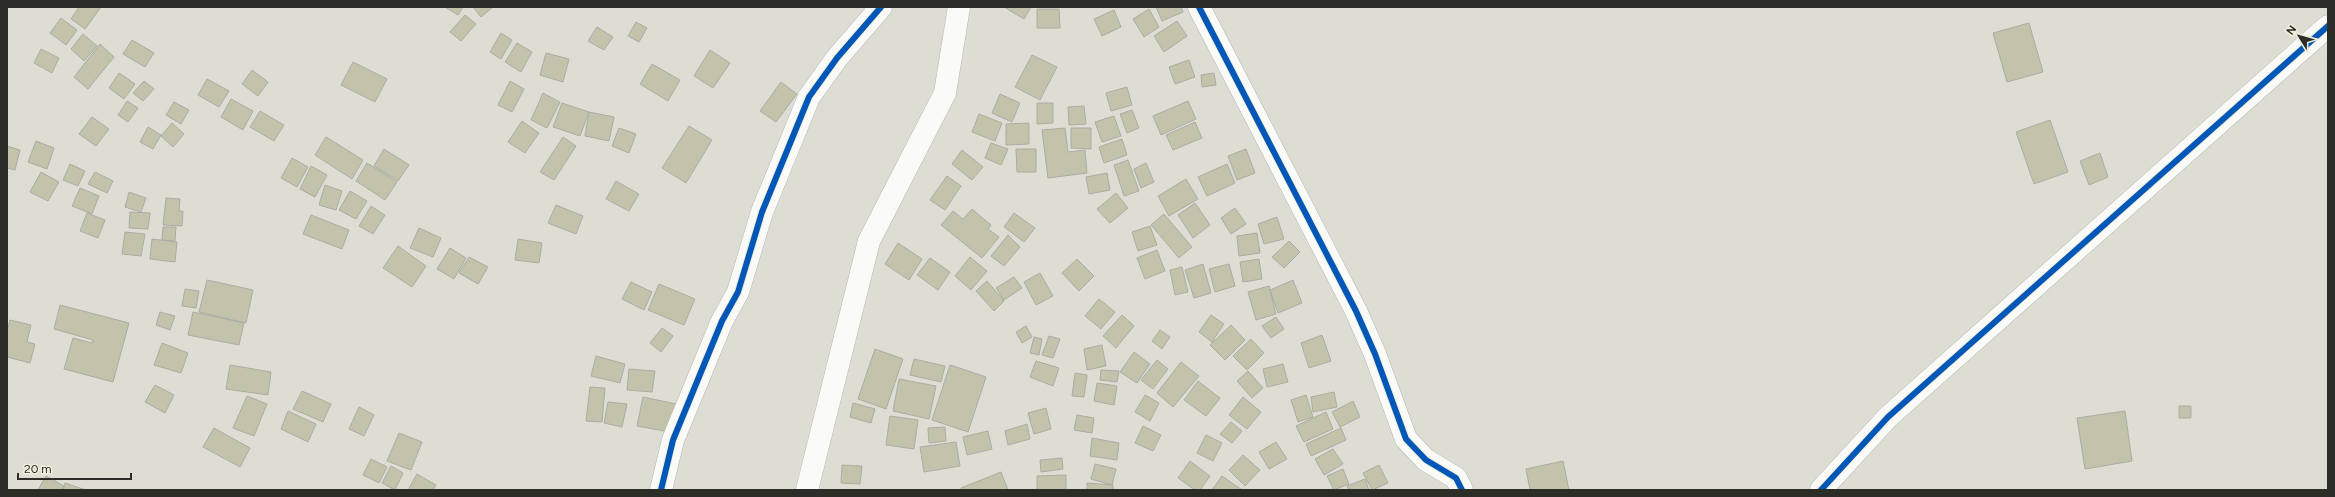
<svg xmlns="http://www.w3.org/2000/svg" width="2335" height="497" viewBox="0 0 2335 497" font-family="Figtree,sans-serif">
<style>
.building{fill:#c3c3ac;stroke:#acaca5}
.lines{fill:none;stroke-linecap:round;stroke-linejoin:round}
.minor-casing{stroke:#b8b8b0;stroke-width:23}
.minor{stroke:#fafaf8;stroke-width:22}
.cycleway-casing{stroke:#eeeedc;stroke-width:8}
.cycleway{stroke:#0057b8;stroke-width:6}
</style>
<rect width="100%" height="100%" fill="#ddddd3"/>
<path class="building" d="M79,7H101L85,29L71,19Z
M445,7H463L458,15Z
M473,7H493L481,17Z
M1004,7H1031L1024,19Z
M1156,7H1181L1183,12L1162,21Z
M1037,9H1059L1060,28H1037Z
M1149,9L1159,27L1144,37L1133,19Z
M1114,10L1121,27L1102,36L1094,19Z
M465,15L476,24L461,41L450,32Z
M61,18L77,30L66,45L50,33Z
M1177,21L1187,36L1164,52L1154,36Z
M636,22L647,28L639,42L628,36Z
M2029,23L2043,72L2007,82L1993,33Z
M597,27L613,37L604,50L588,41Z
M501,33L512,40L501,59L490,52Z
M83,34L97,46L84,61L71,49Z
M132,40L154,53L145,67L123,54Z
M517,43L532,52L521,72L505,62Z
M100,44L114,57L88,89L74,77Z
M41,49L59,58L52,73L34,63Z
M710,50L730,63L713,88L694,76Z
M546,53L569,59L563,82L540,75Z
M1032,55L1057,67L1040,100L1015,87Z
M1189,60L1195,77L1175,84L1169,67Z
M353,62L387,79L375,102L341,85Z
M652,64L680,80L668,101L640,84Z
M252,70L268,82L258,96L242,84Z
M119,73L135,84L124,99L109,88Z
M1214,73L1216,85L1202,87L1201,75Z
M207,79L229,91L219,107L198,95Z
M144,81L154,89L143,101L133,93Z
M510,81L524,89L512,112L498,105Z
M781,82L797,94L776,122L760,111Z
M1127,87L1132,105L1111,111L1106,93Z
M543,93L560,102L547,128L531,120Z
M1000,94L1020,103L1012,122L992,113Z
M231,99L253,111L243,130L221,117Z
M127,101L138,108L128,122L118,115Z
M1188,101L1196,119L1161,135L1153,116Z
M174,102L189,110L181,124L166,115Z
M562,103L589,112L580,136L553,127Z
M1037,103H1053V123L1037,124Z
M1084,106L1086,124L1069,125L1068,107Z
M1132,110L1139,128L1127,133L1120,114Z
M260,111L284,125L274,141L250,127Z
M589,112L614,117L609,141L585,136Z
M979,114L1002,123L995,141L972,132Z
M1114,116L1121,136L1102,142L1095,122Z
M92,117L109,129L96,146L79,134Z
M2050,120L2068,172L2034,184L2016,132Z
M522,121L539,133L525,153L508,142Z
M1195,122L1202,138L1173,150L1166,135Z
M172,123L184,134L173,147L161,136Z
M1029,123V144L1006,145V124Z
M689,126L712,140L686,183L662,168Z
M148,127L161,135L153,149L140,142Z
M619,128L636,134L629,153L612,146Z
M1065,128L1068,152L1085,150L1087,173L1048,178L1042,130Z
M1071,128H1091V149L1071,148Z
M326,137L363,160L352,179L315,155Z
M563,137L576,146L554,180L540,172Z
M1122,139L1127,155L1104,163L1099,147Z
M36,141L54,148L47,169L28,162Z
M991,143L1008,149L1001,165L985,158Z
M7,146L20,150L15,170L7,168Z
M384,149L409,165L398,181L374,166Z
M1016,149H1036V172H1017Z
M1246,149L1255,173L1237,180L1228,156Z
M962,150L983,167L972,180L952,164Z
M2100,153L2108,177L2089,185L2080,161Z
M292,158L308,167L297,187L281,178Z
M1128,160L1139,191L1124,196L1114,165Z
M367,163L397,182L385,200L356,181Z
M1146,163L1154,182L1141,188L1134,169Z
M70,164L85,171L78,186L63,180Z
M1227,164L1235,183L1207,196L1198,177Z
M311,166L327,175L315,197L300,189Z
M41,172L59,182L48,201L30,192Z
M95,172L113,181L107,193L88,184Z
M1107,173L1110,190L1089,194L1086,177Z
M947,176L961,186L945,210L930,200Z
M1186,179L1198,199L1169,216L1158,196Z
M616,181L639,194L629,211L606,199Z
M325,185L342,191L336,210L319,205Z
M80,188L99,196L92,214L72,206Z
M350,191L367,201L356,219L339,210Z
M129,192L146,198L141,212L125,207Z
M1116,193L1128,208L1110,223L1097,209Z
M166,198L180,199L179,211H183L182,226L163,225Z
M1195,203L1210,225L1193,238L1178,215Z
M556,205L583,216L576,234L548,223Z
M371,206L385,215L373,234L359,226Z
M1235,208L1246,224L1231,234L1221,218Z
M972,209L991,225L988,229L999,237L982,258L941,225L953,211L963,219Z
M130,212L150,213L148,229L129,228Z
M87,213L105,220L98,238L80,231Z
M1014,213L1035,228L1024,242L1004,227Z
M1164,214L1192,247L1179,258L1151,225Z
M311,215L349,230L342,249L303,234Z
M1277,217L1284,239L1264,244L1258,224Z
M1150,226L1157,245L1138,251L1132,232Z
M163,227H176L175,241L162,240Z
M419,228L441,238L433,257L410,248Z
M125,232L145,234L141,256L122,254Z
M1257,233L1260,253L1239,256L1237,236Z
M1008,235L1020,247L1004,266L991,256Z
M152,239L177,242L175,262L150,259Z
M518,239L542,243L539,263L515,260Z
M1289,241L1300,252L1284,268L1272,257Z
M898,243L922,259L909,280L885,264Z
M398,246L426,266L412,287L383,268Z
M450,248L466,258L454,279L437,269Z
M1157,250L1165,271L1145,279L1137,258Z
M469,257L488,267L478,284L459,273Z
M970,257L987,271L971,290L955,276Z
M930,258L950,272L938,290L917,275Z
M1077,259L1094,276L1079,291L1062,273Z
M1259,259L1262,279L1243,282L1240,262Z
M1203,264L1211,293L1194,298L1185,270Z
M1229,264L1235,286L1215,292L1209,269Z
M1182,267L1188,292L1175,295L1170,270Z
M1040,273L1053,296L1036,305L1024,282Z
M1014,277L1022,288L1004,300L996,288Z
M207,280L253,290L246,323L199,312Z
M1293,280L1302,303L1278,313L1270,290Z
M987,281L1004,301L994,311L976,291Z
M631,282L652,292L644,310L622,299Z
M659,284L695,299L684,325L648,310Z
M1269,286L1276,314L1256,320L1248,292Z
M185,289L199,291L196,308L182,306Z
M1099,299L1115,312L1101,329L1085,316Z
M60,305L129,323L113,382L64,369L73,338L92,343L93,340L54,329Z
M160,312L175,316L170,330L156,325Z
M193,312L244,323L239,345L188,335Z
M1122,315L1134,326L1116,348L1103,336Z
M1211,315L1224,324L1212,342L1199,332Z
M1276,317L1284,329L1271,338L1262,326Z
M10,320L31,325L27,342L35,344L30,363L7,357V332Z
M1231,325L1245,340L1225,360L1210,345Z
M1026,326L1032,337L1022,343L1016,332Z
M662,328L673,336L661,352L650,343Z
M1160,330L1170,337L1162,349L1152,341Z
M1322,335L1331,361L1309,368L1301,343Z
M1049,336L1060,339L1053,358L1042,355Z
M1034,337L1042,339L1039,355L1030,353Z
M1251,339L1264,353L1247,370L1233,356Z
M162,343L188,353L181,373L154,365Z
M1102,345L1106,366L1087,370L1084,349Z
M875,349L903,359L886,409L858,399Z
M1134,352L1150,364L1137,383L1120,372Z
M596,356L625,364L620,383L591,376Z
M914,359L945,366L941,382L910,375Z
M1157,360L1168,369L1153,389L1141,380Z
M1036,361L1059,368L1053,386L1030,377Z
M1181,362L1199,376L1173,407L1157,393Z
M1283,364L1288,382L1267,387L1263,369Z
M230,365L271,372L268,395L226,389Z
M950,365L986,377L968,432L932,420Z
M629,369L655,371L652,392L627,390Z
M1101,370L1119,371L1117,382L1100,380Z
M1248,371L1263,388L1252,398L1237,381Z
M1075,373L1087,375L1084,397L1072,396Z
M899,379L936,386L929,419L893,411Z
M1198,381L1220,398L1206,416L1184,400Z
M1097,383L1117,386L1114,405L1094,401Z
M155,385L174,395L165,413L145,402Z
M590,387L605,388L602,422L586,421Z
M302,391L331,404L323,422L293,409Z
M1334,392L1337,407L1313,412L1311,397Z
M1145,395L1159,403L1150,421L1135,412Z
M1306,395L1313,417L1298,422L1291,400Z
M247,396L267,404L254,436L233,428Z
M643,397L676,404L670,432L637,426Z
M1243,397L1261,412L1247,429L1229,415Z
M1353,401L1360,417L1340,427L1332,412Z
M608,402L627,404L622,427L604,423Z
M853,403L875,409L871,423L850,417Z
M2179,406H2191V418H2179Z
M359,407L374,415L364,436L349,429Z
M1046,408L1051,429L1034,434L1028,413Z
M288,411L316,424L308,442L281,429Z
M2125,411L2132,461L2085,469L2077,418Z
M1326,412L1333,429L1304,442L1296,426Z
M1077,415L1094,418L1092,433L1074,430Z
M890,416L918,420L914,449L886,445Z
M1231,422L1242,431L1232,443L1220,434Z
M1027,424L1030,439L1008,445L1005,431Z
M1143,426L1161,435L1153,451L1135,443Z
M945,427L946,441L929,443L928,428Z
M214,428L250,448L240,467L203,447Z
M1341,428L1346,440L1311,456L1306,444Z
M988,431L992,449L967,455L963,437Z
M399,433L422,442L411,470L387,461Z
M1206,435L1222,443L1213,461L1197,453Z
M1092,438L1119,443L1117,460L1090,456Z
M956,442L960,466L924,472L920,447Z
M1276,442L1287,459L1269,469L1259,452Z
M1333,449L1343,464L1324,475L1315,459Z
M1243,455L1260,470L1245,486L1229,470Z
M1062,458L1063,469L1041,472L1040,460Z
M371,459L387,467L379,483L363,475Z
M1190,461L1210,476L1200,490H1195L1178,478Z
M1563,461L1569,490H1530L1526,469Z
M1095,464L1116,469L1112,485L1091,479Z
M842,465L862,466L860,484L841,483Z
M1379,465L1388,483L1372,490L1363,473Z
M391,466L403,473L395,490L382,483Z
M1343,469L1349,484L1334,490L1327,476Z
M1001,472L1008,490H962L961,488Z
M417,474L436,485L433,490H408Z
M1066,475V490H1037V476Z
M46,476L64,486L62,490H38Z
M1222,476L1242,490H1212Z
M1365,479L1369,490H1349L1347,486Z
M65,483L86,490H63Z
M1087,483L1113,485V490H1087Z"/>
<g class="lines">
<defs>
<path id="minor" d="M1199,7L1356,311L1375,354L1406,439L1426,460L1456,478L1462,490
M661,490L673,440L722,321L738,292L762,212L809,97L837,58L881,7
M807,490L869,241L945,93L959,7
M1821,490L1888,417L2328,26"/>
</defs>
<use href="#minor" class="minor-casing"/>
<use href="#minor" class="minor"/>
<defs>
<path id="cycleway" d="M1199,7L1356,311L1375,354L1406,439L1426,460L1456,478L1462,490
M661,490L673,440L722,321L738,292L762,212L809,97L837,58L881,7
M1821,490L1888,417L2328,26"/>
</defs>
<use href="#cycleway" class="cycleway-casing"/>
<use href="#cycleway" class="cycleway"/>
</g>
<rect width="2335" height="497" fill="none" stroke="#2d2d27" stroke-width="16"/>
<g transform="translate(2299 36) rotate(307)" stroke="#eeeedc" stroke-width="3" paint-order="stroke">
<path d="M0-3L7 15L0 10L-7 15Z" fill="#2d2d27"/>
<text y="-6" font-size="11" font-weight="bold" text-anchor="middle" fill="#2d2d27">N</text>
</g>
<path d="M18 473v6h113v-6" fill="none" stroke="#2d2d27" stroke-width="2"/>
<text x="24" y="473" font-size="12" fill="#2d2d27" stroke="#eeeedc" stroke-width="3" paint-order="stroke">20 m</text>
</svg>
